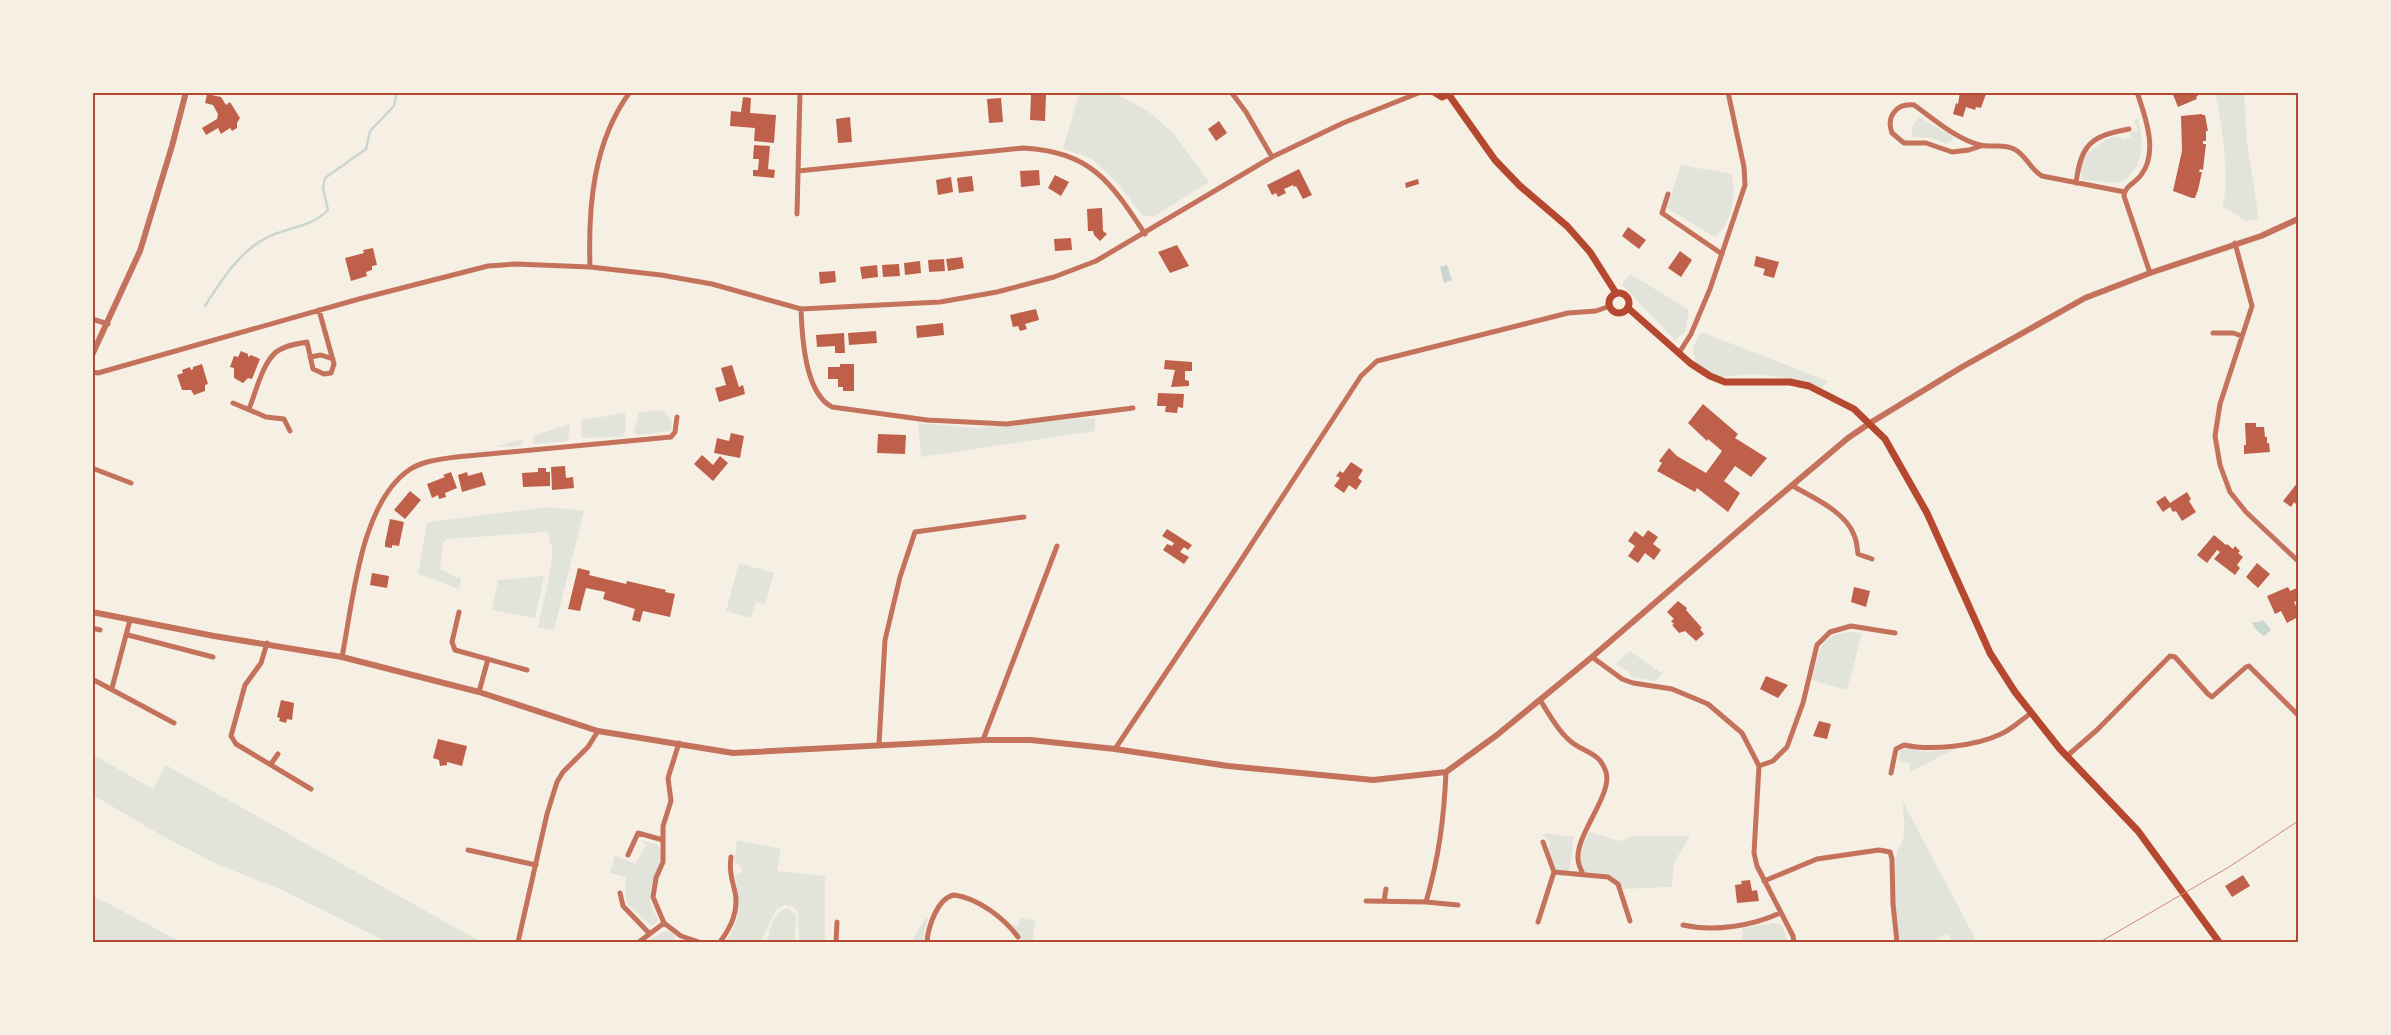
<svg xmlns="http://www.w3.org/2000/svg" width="2391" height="1035" viewBox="0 0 2391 1035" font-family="'PT Sans Narrow',sans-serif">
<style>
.green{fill:#e2e4dc}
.water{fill:#c9d6d2}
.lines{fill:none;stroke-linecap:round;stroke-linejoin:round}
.stream{stroke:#c9d6d2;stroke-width:2.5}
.building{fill:#bf614a}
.minor{stroke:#c5725c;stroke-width:5}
.tertiary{stroke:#c5725c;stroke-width:6}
.secondary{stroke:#b5482f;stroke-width:7}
.tram{stroke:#cf8b77;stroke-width:1}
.neatline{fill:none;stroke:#b5482f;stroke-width:2}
</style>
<rect width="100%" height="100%" fill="#f6efe4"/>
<path class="green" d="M1079,93L1118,95L1149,112L1174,134L1209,182L1153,217L1142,215L1120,186L1091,158L1063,149Z
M2215,93H2244L2247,143L2259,219L2246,221L2222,206C2231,182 2221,118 2215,93Z
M1919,117L1953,137L1952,142L1949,141L1948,144L1931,138L1913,137L1911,129Z
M2138,119C2145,140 2143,176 2117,183L2083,180C2071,160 2102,139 2116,136L2125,140L2131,137L2130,132L2138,130L2134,120Z
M1681,165L1732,174C1735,198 1734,221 1715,237L1667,208Z
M1630,274L1689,310L1685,332L1675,340L1622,285Z
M1701,332L1828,381L1822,388L1781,377L1757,374L1718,377L1696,364L1693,348Z
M663,410L672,422L671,431L637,435L634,433L639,412Z
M625,413L626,430L622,437L582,438L581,420Z
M1079,418L1095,419V431L921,457L918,423L978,428Z
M570,424L568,441L535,444L533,443V436Z
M522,439V444L520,446L494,447Z
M549,507L584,511L554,630L538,627C543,600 553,571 552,545L550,544L549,534L546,532L448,539L443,542L440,569L457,578L461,577L459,589L418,574L427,522Z
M739,563L774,573L765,605L756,602L751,618L726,611Z
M544,576L535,618L492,610L498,580Z
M1848,632L1862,633L1847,690L1812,680C1818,654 1818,636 1848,632Z
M1630,651L1661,673L1666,669L1655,681L1631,677L1629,672L1615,664Z
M1903,748L1928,752L1955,749L1910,772V764L1901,762L1899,759L1900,751Z
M92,754L153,789L166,765L481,942H387L282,890L219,865L166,838L93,795Z
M1902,800L1977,942H1952L1948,934L1938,938L1936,942H1901C1894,915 1893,881 1897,853C1897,848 1902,844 1903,839C1906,827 1903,813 1902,800Z
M1589,832L1619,841L1633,836H1690L1674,863L1672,887L1622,889L1614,879L1592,876L1581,871V852Z
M1546,833L1574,837C1570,849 1574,866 1566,875L1561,876L1557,873L1548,850L1550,843L1542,835Z
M640,840L657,844C668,858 649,882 650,898C650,906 655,912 658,920L652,926L627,904L625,894L626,877L610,873L615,855L635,864L646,845Z
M737,840L781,849L777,871L825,876V942H799L798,913L793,907L785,905L776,910L761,942L756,939L754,942H725C742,920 739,902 735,876L742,872L741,866L734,863Z
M92,895L181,942H93Z
M788,908L796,915L795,942H769L766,940L770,932L769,931C773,921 776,910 788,908Z
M926,917L928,918L922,942H911Z
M1020,918L1036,921L1032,942H1024L1012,925L1019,926Z
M1774,923L1782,926L1788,942H1742L1743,928Z
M665,931L673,933L675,937L674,942H645Z"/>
<path class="water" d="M1447,265L1452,280L1444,283L1440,267Z
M2263,620L2271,630L2264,636C2259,633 2253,627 2252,622H2259Z"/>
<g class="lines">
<path class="stream" d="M205,306C221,281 239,252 266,238C286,227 311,228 328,210L323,188L325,178L366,149L370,131L394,106L397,92"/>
</g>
<path class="building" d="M1960,92L1986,94L1981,108L1976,107L1975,110L1966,107L1963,117L1953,114L1956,103L1958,104Z
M2172,92H2197L2198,96L2196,97L2197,99L2178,107Z
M207,94L221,97L226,105L230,102L240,118L237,123V128L232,131L230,128L221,134L218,128L206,135L202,128L217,119L218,114L213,105L205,103Z
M1031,94L1046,95L1045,121L1030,120Z
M743,97L751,98L750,113L776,115L774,143L754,141L755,128L730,126L731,111L741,112Z
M1001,98L1003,122L989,123L987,99Z
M2202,114V115H2205L2208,131H2206V141H2203V144H2206L2203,170L2200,169L2199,172H2202L2198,190L2195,198H2192L2173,191L2182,151L2181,116Z
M850,117L852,142L838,143L836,119Z
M1219,121L1227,133L1216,141L1208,129Z
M754,145L770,146L768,169L775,170L774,178L753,176V170H758L759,159H753Z
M1299,169L1312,195L1303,199L1296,186L1294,187L1293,185L1284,189L1286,193L1278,197L1276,193L1272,195L1267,185Z
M1039,170L1040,185L1021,187L1020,171Z
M1055,175L1069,182L1061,196L1048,188Z
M972,176L974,191L959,193L957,178Z
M951,177L953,192L938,195L936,180Z
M1418,179L1419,184L1406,188L1405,183Z
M1102,208L1103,231L1107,234L1100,241L1094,235L1093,231H1088L1087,209Z
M1628,227L1646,240L1639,249L1622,236Z
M1071,238L1072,250L1055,251L1054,239Z
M1177,245L1189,266L1170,273L1158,252Z
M373,248L377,265L372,266V270L366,272L367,276L351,281L345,258L364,253L363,250Z
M1680,251L1692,260L1681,277L1668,268Z
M1756,256L1779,262L1774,278L1763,275L1765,269L1754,266Z
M962,257L964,268L948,271L946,259Z
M944,259L945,271L929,272L928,260Z
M920,261L921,273L905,275L904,263Z
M899,264L900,276L883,277L882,265Z
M877,265L878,277L862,279L860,267Z
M835,271L836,282L820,284L819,272Z
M1036,309L1039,320L1025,324L1027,329L1020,331L1018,326L1013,327L1010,315Z
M943,323L944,335L917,338L916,326Z
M876,331L877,343L849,345L848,333Z
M844,333L845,353H835V346L817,347L816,335Z
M241,351L248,354V357L251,355L260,359L252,379L248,378L243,383L234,378V368L230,367L234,356L238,357Z
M1165,360L1192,362V371H1185V380L1189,381V386L1171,387L1175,370L1164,369Z
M202,364L208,384L205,385V391L194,395L191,390H182L177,375L183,373L182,370L190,367L191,370L193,369V367Z
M840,364H854V391H843V387H838V379H828V367H840Z
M732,365L739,387L743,385L745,394L719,402L715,388L726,385L721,368Z
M1158,393L1184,394L1183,408L1178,407L1177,413L1165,412L1166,406H1157Z
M1703,404L1738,434L1735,438L1767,458L1751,477L1735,466L1724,481L1740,493L1728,512L1697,488L1695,492L1657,471L1662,463L1659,461L1669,448L1677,456L1706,473L1722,451L1708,439L1707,441L1688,423Z
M2245,423H2256V427H2264L2265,437H2267V443H2269L2270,452L2244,454V445H2246Z
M731,433L744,436L740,458L714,453L717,438L729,441Z
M878,434L906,435L905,454L877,453Z
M702,455L713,465L720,456L728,463L713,481L694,464Z
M1351,462L1363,470L1358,478L1362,481L1356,490L1349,485L1344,493L1334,486L1340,478L1336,476L1340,471L1343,473Z
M565,466L566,478L573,477L574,488L552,490L551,467Z
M538,468H546V472H550V486L523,487L522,473L538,472Z
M451,472L457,488L445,493L446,497L439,499L438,495L432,498L427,484L445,477L443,475Z
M467,472L468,476L482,472L486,485L462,492L458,475Z
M2298,482V506L2294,502L2291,507L2283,501Z
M410,491L421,500L405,519L394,510Z
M2187,492L2191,499L2189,501L2196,512L2182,521L2176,511L2173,512L2170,507L2163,512L2156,502L2165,496L2170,503Z
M390,519L404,522L399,546L392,545V548L385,547V543Z
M1167,529L1192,545L1188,550L1184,547L1180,552L1189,557L1184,564L1163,550L1167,544L1172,546L1174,543L1162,536Z
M1648,530L1658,537L1653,544L1661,550L1654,560L1645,553L1638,563L1628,556L1635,546L1628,541L1635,531L1643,537Z
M2214,535L2226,545L2227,544L2233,549L2235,546L2240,551L2238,553L2243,557L2237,565L2240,568L2235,575L2214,559L2220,552L2217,550L2207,563L2197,555Z
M2257,563L2270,574L2258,588L2246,577Z
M578,568L590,571L589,575L626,584L627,581L666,590L665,592L675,594L670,617L643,611L640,622L632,620L635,609L603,599L605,592L586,588L580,611L568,609Z
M372,573L389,576L387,588L370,585Z
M1854,587L1870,591L1866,607L1851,602Z
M2288,587L2290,591L2297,588L2298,590V600L2294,602L2298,610V617L2287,623L2281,611L2275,614L2267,596Z
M1678,601L1687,608L1686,610L1702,628L1700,629L1704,634L1696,641L1685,631L1679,633L1672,625L1674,624L1671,621L1674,619L1667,612Z
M1766,676L1788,685L1778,698L1760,689Z
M281,700L294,703L292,720L287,719L286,723L279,721L280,718L277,717Z
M1819,721L1831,724L1827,739L1813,736Z
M438,739L467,746L462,766L447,762V765L440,766L439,760L433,758Z
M2243,875L2250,886L2232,897L2225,886Z
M1750,880L1752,891L1757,890L1759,901L1737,903L1735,885L1742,884L1741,881Z"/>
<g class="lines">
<path class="minor" d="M1231,92L1246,112L1272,157
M2137,92C2145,116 2159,152 2141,175C2136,183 2125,185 2124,196L2150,273
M1981,146L1969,150L1952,152L1926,143H1904L1892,133C1886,117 1896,103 1914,105C1934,119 1956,139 1980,145C1991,148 2003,143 2014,149C2026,155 2030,169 2042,176L2125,192
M798,171L1023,148C1091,152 1110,181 1145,234
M2076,183C2081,144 2091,136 2129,129
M1668,194L1662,213L1722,254
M797,214L800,92
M2235,243L2252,306L2220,404L2215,436L2220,465L2230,492L2246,512L2298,561
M590,267C588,207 593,142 630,92
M801,309C802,338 805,393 832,407L927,420L1007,424L1133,408
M92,319L108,324
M2213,333H2233L2242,336
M1679,353L1691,334L1710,289L1745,185L1744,167L1728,92
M310,357L321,355L333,359
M92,372L98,373L359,299L488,266L516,264L590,267L661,275L712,284L801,309L940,302L997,292L1054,277L1096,261L1272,157L1343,123L1421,92
M233,403L266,417L284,419L290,431
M249,409C256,392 262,364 276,352C285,345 297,344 307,342L313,369L324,374L331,373L334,364L319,310
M92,468L131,483
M1793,486C1813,498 1845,511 1854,535C1857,541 1857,548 1858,554L1872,559
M459,612L452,642L455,650L527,670
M92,628L100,630
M128,635L213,657
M267,643L261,663L245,685L231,736L236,744L311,789
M342,657C353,602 360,504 409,470C422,461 441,459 456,457L671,437L675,432L677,417
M1592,657L1622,679L1633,683L1672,689L1708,704L1742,733L1759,766L1754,853L1757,866L1793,936L1794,942
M92,679L174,723
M112,688L130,620
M479,692L488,659
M1540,700C1548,712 1556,728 1567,738C1581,753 1599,750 1606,772C1613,794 1576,834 1578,859C1578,864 1581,870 1583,874
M983,740L1057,546
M679,743L668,778L671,801L663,826V862L656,878L653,897L664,923L681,936L699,942
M879,744L885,640L900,577L915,532L1024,517
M1115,749L1236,568L1361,376L1377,361L1568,313L1596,311L1610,306
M2067,756L2097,730L2170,656L2175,657L2208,694L2212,697L2246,667L2249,666L2298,715
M271,764L278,754
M1759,766L1773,761L1787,747L1803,703L1817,645L1830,632L1851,626L1895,633
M1891,773L1896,749L1904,745C1931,751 1976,746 2001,734C2011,730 2021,720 2030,714
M468,850L536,865
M628,855L638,833L663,840
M1554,872L1608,877L1618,884L1630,921
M1764,881L1817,859L1879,850L1890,852L1892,859L1893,904L1897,942
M620,893L623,906L649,933
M1366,901L1426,902L1458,905
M1384,901L1386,889
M1426,902C1439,857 1444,818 1446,772
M1538,922L1554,872L1543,842
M1683,925C1714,932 1752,926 1780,913
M518,942L547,814L557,782L563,772L588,747L598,731
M639,942L664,923
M720,942C731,927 739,911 735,892C732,880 729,870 731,857
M836,942L837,922
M927,942C928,928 937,898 954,895C978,898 1004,918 1018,937"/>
<path class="tertiary" d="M92,355L140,251L172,146L186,92
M92,612L214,636L342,657L479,692L598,731L733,753L983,740H1031L1115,749L1228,766L1373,780L1446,772L1497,735L1592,657L1758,514L1848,438L1870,423L1962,367L2085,298L2150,273L2261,236L2298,219"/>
<path class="secondary" d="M1434,92L1442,97L1451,93
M1449,95L1495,160L1520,186L1567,226L1590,252L1616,293
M1609 303a10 10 0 1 1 20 0a10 10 0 1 1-20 0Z
M1628,308L1690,363L1710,376L1725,382H1790L1809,386L1854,409L1885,439L1927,513L1990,653L2015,692L2060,749L2138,831L2219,942"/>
<path class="tram" d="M2100,942L2229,867L2298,821"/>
</g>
<rect width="2391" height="1035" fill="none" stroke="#f6efe4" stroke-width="188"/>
<rect x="94" y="94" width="2203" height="847" class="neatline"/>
</svg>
